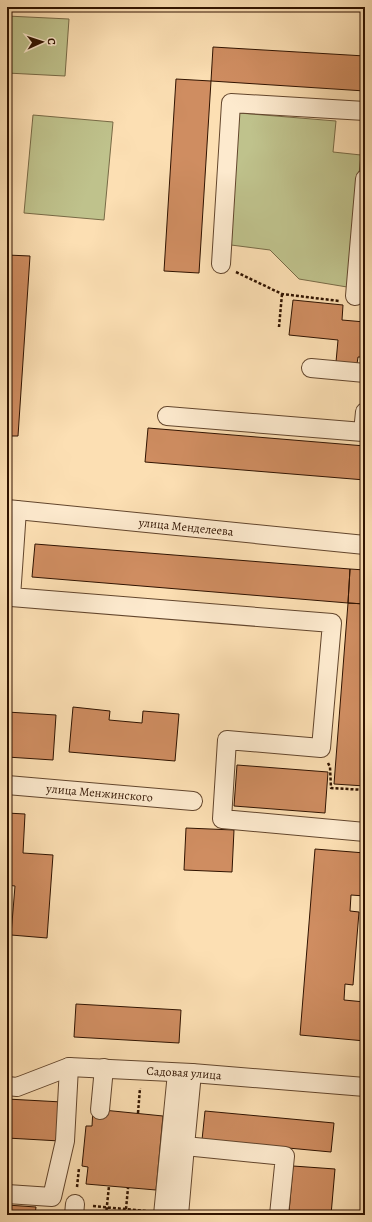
<svg xmlns="http://www.w3.org/2000/svg" width="372" height="1222" viewBox="0 0 372 1222" font-family="Alegreya,serif">
<style>
.green{fill:#bfc28c;stroke:#786a46}
.building{fill:#cf8d61;stroke:#301300}
.lines{fill:none;stroke-linecap:round;stroke-linejoin:round}
.minor-casing{stroke:#63462d;stroke-width:20}
.path{stroke:#301300;stroke-width:2.5;stroke-dasharray:3 2;stroke-linecap:butt}
.minor{stroke:#fdeace;stroke-width:18}
.labels{text-anchor:middle;dominant-baseline:central;stroke-width:3;stroke-linejoin:round;paint-order:stroke}
.street-label{font-size:12px;fill:#301300;stroke:#fdeace}
</style>
<rect width="100%" height="100%" fill="#fcdfb3"/>
<filter id="stains"><feTurbulence type="fractalNoise" baseFrequency=".005" numOctaves="4"/><feColorMatrix values="0 0 0 0 .2 0 0 0 0 .09 0 0 0 0 .02 0 0 0 .5 -.17"/></filter>
<radialGradient id="worn" r=".72"><stop offset=".6" stop-color="#630" stop-opacity="0"/><stop offset="1" stop-color="#630" stop-opacity=".3"/></radialGradient>
<path class="green" d="M7,16L69,19L65,76L7,73Z
M239,113L336,121L333,152L361,155L347,287L299,279L270,250L231,245Z
M33,115L113,122L104,220L24,213Z"/>
<path class="building" d="M213,47L365,56V91L211,81Z
M176,79L211,81L199,273L164,271Z
M7,255L30,256L18,436H7Z
M293,300L343,305L342,320L365,322V357H358L357,364L336,362L338,340L289,335Z
M148,428L365,446V480L145,462Z
M35,544L350,569L348,603L32,577Z
M350,569L365,570V604L348,603Z
M348,603L365,604V786L334,784Z
M73,707L110,711L109,720L142,723L143,711L179,714L175,761L69,752Z
M7,712L56,715L53,760L7,757Z
M237,765L328,772L325,813L234,806Z
M7,813L25,814L23,853L53,855L47,938L11,935L15,886L7,885Z
M186,828L234,830L232,872L184,870Z
M315,849L365,853V896L351,895L350,911L359,912L353,985L345,984L344,1000L365,1002V1041L300,1035Z
M76,1004L181,1010L179,1043L74,1037Z
M7,1099L62,1102L60,1141L7,1138Z
M93,1109L163,1116L156,1190L86,1184L88,1167L82,1166L86,1126H92Z
M205,1111L334,1123L331,1152L202,1140Z
M293,1166L335,1169L331,1215L289,1212Z
M7,1205L36,1207L35,1215H7Z"/>
<g class="lines">
<defs>
<g id="minor">
<path d="M221,264L231,103L365,111"/>
<path d="M355,296L365,179"/>
<path d="M311,368L365,373"/>
<path d="M167,416L363,432L365,412"/>
<path id="s1" d="M7,509L365,545"/>
<path d="M17,510L11,597L332,623L321,748L227,740L222,819L365,832"/>
<path id="s2" d="M7,785L193,801"/>
<path d="M192,1073L185,1146L285,1156L279,1215"/>
<path id="s3" d="M7,1086L17,1087L69,1067L192,1073L365,1087"/>
<path d="M100,1110L104,1068"/>
<path d="M7,1194L52,1197L65,1141L69,1067"/>
<path d="M74,1215L75,1204"/>
<path d="M163,1215L177,1073"/>
<path d="M179,1215L185,1146"/>
</g>
</defs>
<use href="#minor" class="minor-casing"/>
<path class="path" d="M236,272L282,294L339,301
M279,327L282,294
M328,763L330,767L331,788L365,790
M138,1113L140,1088
M77,1187L79,1168
M93,1206L146,1211
M126,1209L128,1188
M106,1215L109,1186"/>
<use href="#minor" class="minor"/>
</g>
<g class="labels">
<g class="street-label">
<text stroke="none"><textPath href="#s1" startOffset="180">улица Менделеева</textPath></text>
<text stroke="none"><textPath href="#s2" startOffset="93">улица Менжинского</textPath></text>
<text stroke="none"><textPath href="#s3" startOffset="181">Садовая улица</textPath></text>
</g>
</g>
<rect width="372" height="1222" fill="none" stroke="#fcdfb3" stroke-width="24"/>
<rect x="8" y="8" width="356" height="1206" fill="none" stroke="#301300" stroke-width="2"/>
<rect x="12" y="12" width="348" height="1198" fill="none" stroke="#301300"/>
<g transform="translate(42 42) rotate(87)" stroke="#fdeace" stroke-width="3" paint-order="stroke">
<path d="M0-3L7 15L0 10L-7 15Z" fill="#301300"/>
<text y="-6" font-size="11" font-weight="bold" text-anchor="middle" fill="#301300">С</text>
</g>
<rect width="100%" height="100%" filter="url(#stains)"/>
<rect width="100%" height="100%" fill="url(#worn)"/>
</svg>
